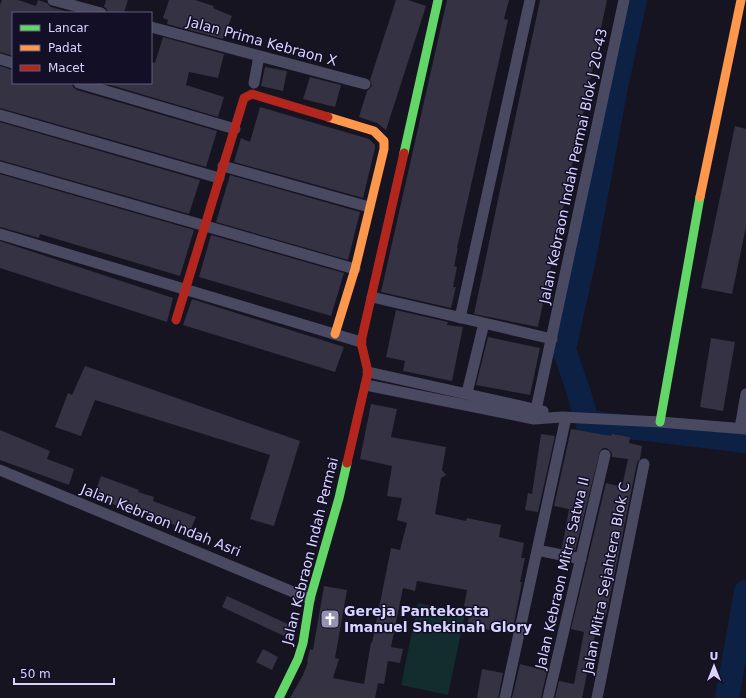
<svg xmlns="http://www.w3.org/2000/svg" width="746" height="698" viewBox="0 0 746 698" font-family="'DejaVu Sans',sans-serif">
<style>
.green{fill:#132c2d}
.lines{fill:none;stroke-linecap:round;stroke-linejoin:round}
.river{stroke:#0d2144;stroke-width:24}
.building{fill:#343243}
.street{stroke:#4a4962;stroke-width:11}
.fast{stroke:#63d668;stroke-width:9}
.slow{stroke:#ff974d;stroke-width:9}
.jam{stroke:#b3261e;stroke-width:9}
.labels{text-anchor:middle;dominant-baseline:central;stroke-width:3;stroke-linejoin:round;paint-order:stroke}
.street-label{font-size:14px;fill:#d9d4ff;stroke:#130f26}
.poi-label{font-size:14px;font-weight:bold;fill:#d9d4ff;stroke:#130f26;text-anchor:start}
</style>
<rect width="100%" height="100%" fill="#161421"/>
<path class="green" d="M418,603L465,613L448,695L401,685Z"/>
<g class="lines">
<path class="river" d="M635,0L616,86L585,254L564,349L579,393L587,422L746,441
M727,698L746,592"/>
</g>
<path class="building" d="M2,0H18L36,6L38,0L47,3L51,7L72,13H13V56L0,52V5Z
M106,0H128L124,13H108L106,8L104,7Z
M169,0H195L214,6L213,8L232,16L223,39L167,24L168,20L163,18Z
M396,0H408L426,6L386,130L377,123L359,117L367,91L372,86L370,80Z
M447,0H509L504,19L508,20L457,248H458L454,266L457,267L453,287H456L451,308L381,292Z
M540,0H607L538,327L474,314Z
M163,37L224,54L218,78L189,72L186,85L224,97L218,117L104,83H151V62L155,63Z
M0,66L13,70V83H71L74,88L77,90L217,131L206,167L0,108Z
M265,67L287,71L283,91L261,86Z
M310,77L341,85L335,107L303,99Z
M260,107L369,139L375,145V148L363,198L234,162L241,138L250,142Z
M0,122L200,180L189,214L0,160Z
M735,126L746,129V227L732,294L701,288Z
M0,174L194,230L180,276L40,234L39,238L0,227Z
M230,175L360,212L348,260L216,222Z
M211,235L344,273L331,316L199,277Z
M0,241L173,298L167,322L0,268Z
M192,299L344,347L335,372L183,325Z
M396,310L448,322L447,325L463,327L452,381L403,371L405,361L386,357Z
M488,337L540,348L530,395L476,385Z
M711,338L735,342L723,411L700,407Z
M85,366L300,441L274,526L250,519L270,455L95,400L81,436L55,427L68,393L72,395Z
M371,404L397,409L391,437L446,447L442,470L446,475L441,478L435,514L466,521L467,518L501,525L499,537L524,543L521,558H525L520,582H522L512,633L483,629L482,633L466,630L471,608L464,606L467,590L417,581L415,591L403,588L391,647L403,649L400,663L388,661L384,684L378,683L375,698H290L303,675L308,662L307,661L310,649L313,650L324,586L347,590L335,658L339,659L333,678L364,684L371,642L372,643L391,548L400,550L407,523L397,520L402,498L387,496L392,466L360,459Z
M571,429L611,436L612,434L630,437L629,443L642,446L640,459L637,463L606,616L602,615L598,635H595L582,698H555L559,681L574,684L584,632L571,629L606,483L622,487L628,459L612,457V453L607,448H603L600,451L575,551L562,548L569,509L554,506Z
M0,430L50,451L47,459L74,469L69,485L0,460Z
M541,434L555,436L538,512L525,510L528,493L532,494Z
M101,476L139,490L138,492L154,497L153,501L196,517L190,531L148,515L106,502L105,503L93,498Z
M227,596L290,625L284,636L222,607Z
M263,649L278,657L272,670L256,662Z
M520,664L547,671L541,698H512Z
M482,669L503,673L498,698H477Z"/>
<g class="lines">
<path class="street" d="M53,0L101,13
M151,27L365,84
M0,59L13,63
M79,83L235,129
M254,83L259,56
M0,115L219,178
M223,166L369,207
M0,167L355,269
M0,234L361,342
M372,297L552,339
M460,318L530,0
M368,372L543,411
M366,385L534,419L562,417L660,422L746,429
M467,393L484,323
M534,419L624,0
M740,428L746,394
M0,470L310,599
M537,550L581,559
M505,698L566,417
M548,698L605,455
M597,698L644,464"/>
<path class="fast" d="M404,153L438,0
M660,422L700,197
M279,698L298,659L303,643L310,599L339,498L347,463"/>
<path class="slow" d="M328,117L374,131L384,141V149L355,269L335,334
M700,197L741,0"/>
<path class="jam" d="M176,320L244,98L252,94L328,117
M347,463L368,372L361,342L404,153"/>
</g>
<defs>
<symbol id="church-square" viewBox="-11 -11 22 22"><rect x="-9" y="-9" width="18" height="18" rx="4" fill="#9591b1" stroke="#130f26"/><path d="M-1.2-6h2.4v3.5h3.3v2.4h-3.3V6h-2.4V-.1h-3.3v-2.4h3.3Z" fill="#fff"/></symbol>
</defs>
<g fill-rule="evenodd">
<use href="#church-square" x="319" y="608" width="22" height="22"/>
</g>
<g class="labels">
<g class="street-label">
<text transform="translate(262 41) rotate(15)">Jalan Prima Kebraon X</text>
<text transform="translate(573 166) rotate(-78)">Jalan Kebraon Indah Permai Blok J 20-43</text>
<text transform="translate(161 520) rotate(22)">Jalan Kebraon Indah Asri</text>
<text transform="translate(310 551) rotate(-76)">Jalan Kebraon Indah Permai</text>
<text transform="translate(562 573) rotate(-77)">Jalan Kebraon Mitra Satwa II</text>
<text transform="translate(606 578) rotate(-79)">Jalan Mitra Sejahtera Blok C</text>
</g>
<g class="poi-label">
<text x="344" y="611">Gereja Pantekosta<tspan x="344" dy="16">Imanuel Shekinah Glory</tspan></text>
</g>
</g>
<rect x="12" y="12" width="140" height="72" fill="#130f26" stroke="#625e7d"/>
<rect x="20" y="25" width="20" height="6" fill="#63d668" stroke="#625e7d"/>
<text x="48" y="32" font-size="12" fill="#d9d4ff">Lancar</text>
<rect x="20" y="45" width="20" height="6" fill="#ff974d" stroke="#625e7d"/>
<text x="48" y="52" font-size="12" fill="#d9d4ff">Padat</text>
<rect x="20" y="65" width="20" height="6" fill="#b3261e" stroke="#625e7d"/>
<text x="48" y="72" font-size="12" fill="#d9d4ff">Macet</text>
<g transform="translate(714 666)" stroke="#130f26" stroke-width="3" paint-order="stroke">
<path d="M0-3L7 15L0 10L-7 15Z" fill="#d9d4ff"/>
<text y="-6" font-size="11" font-weight="bold" text-anchor="middle" fill="#d9d4ff">U</text>
</g>
<path d="M14 678v6h100v-6" fill="none" stroke="#d9d4ff" stroke-width="2"/>
<text x="20" y="678" font-size="12" fill="#d9d4ff" stroke="#130f26" stroke-width="3" paint-order="stroke">50 m</text>
</svg>
